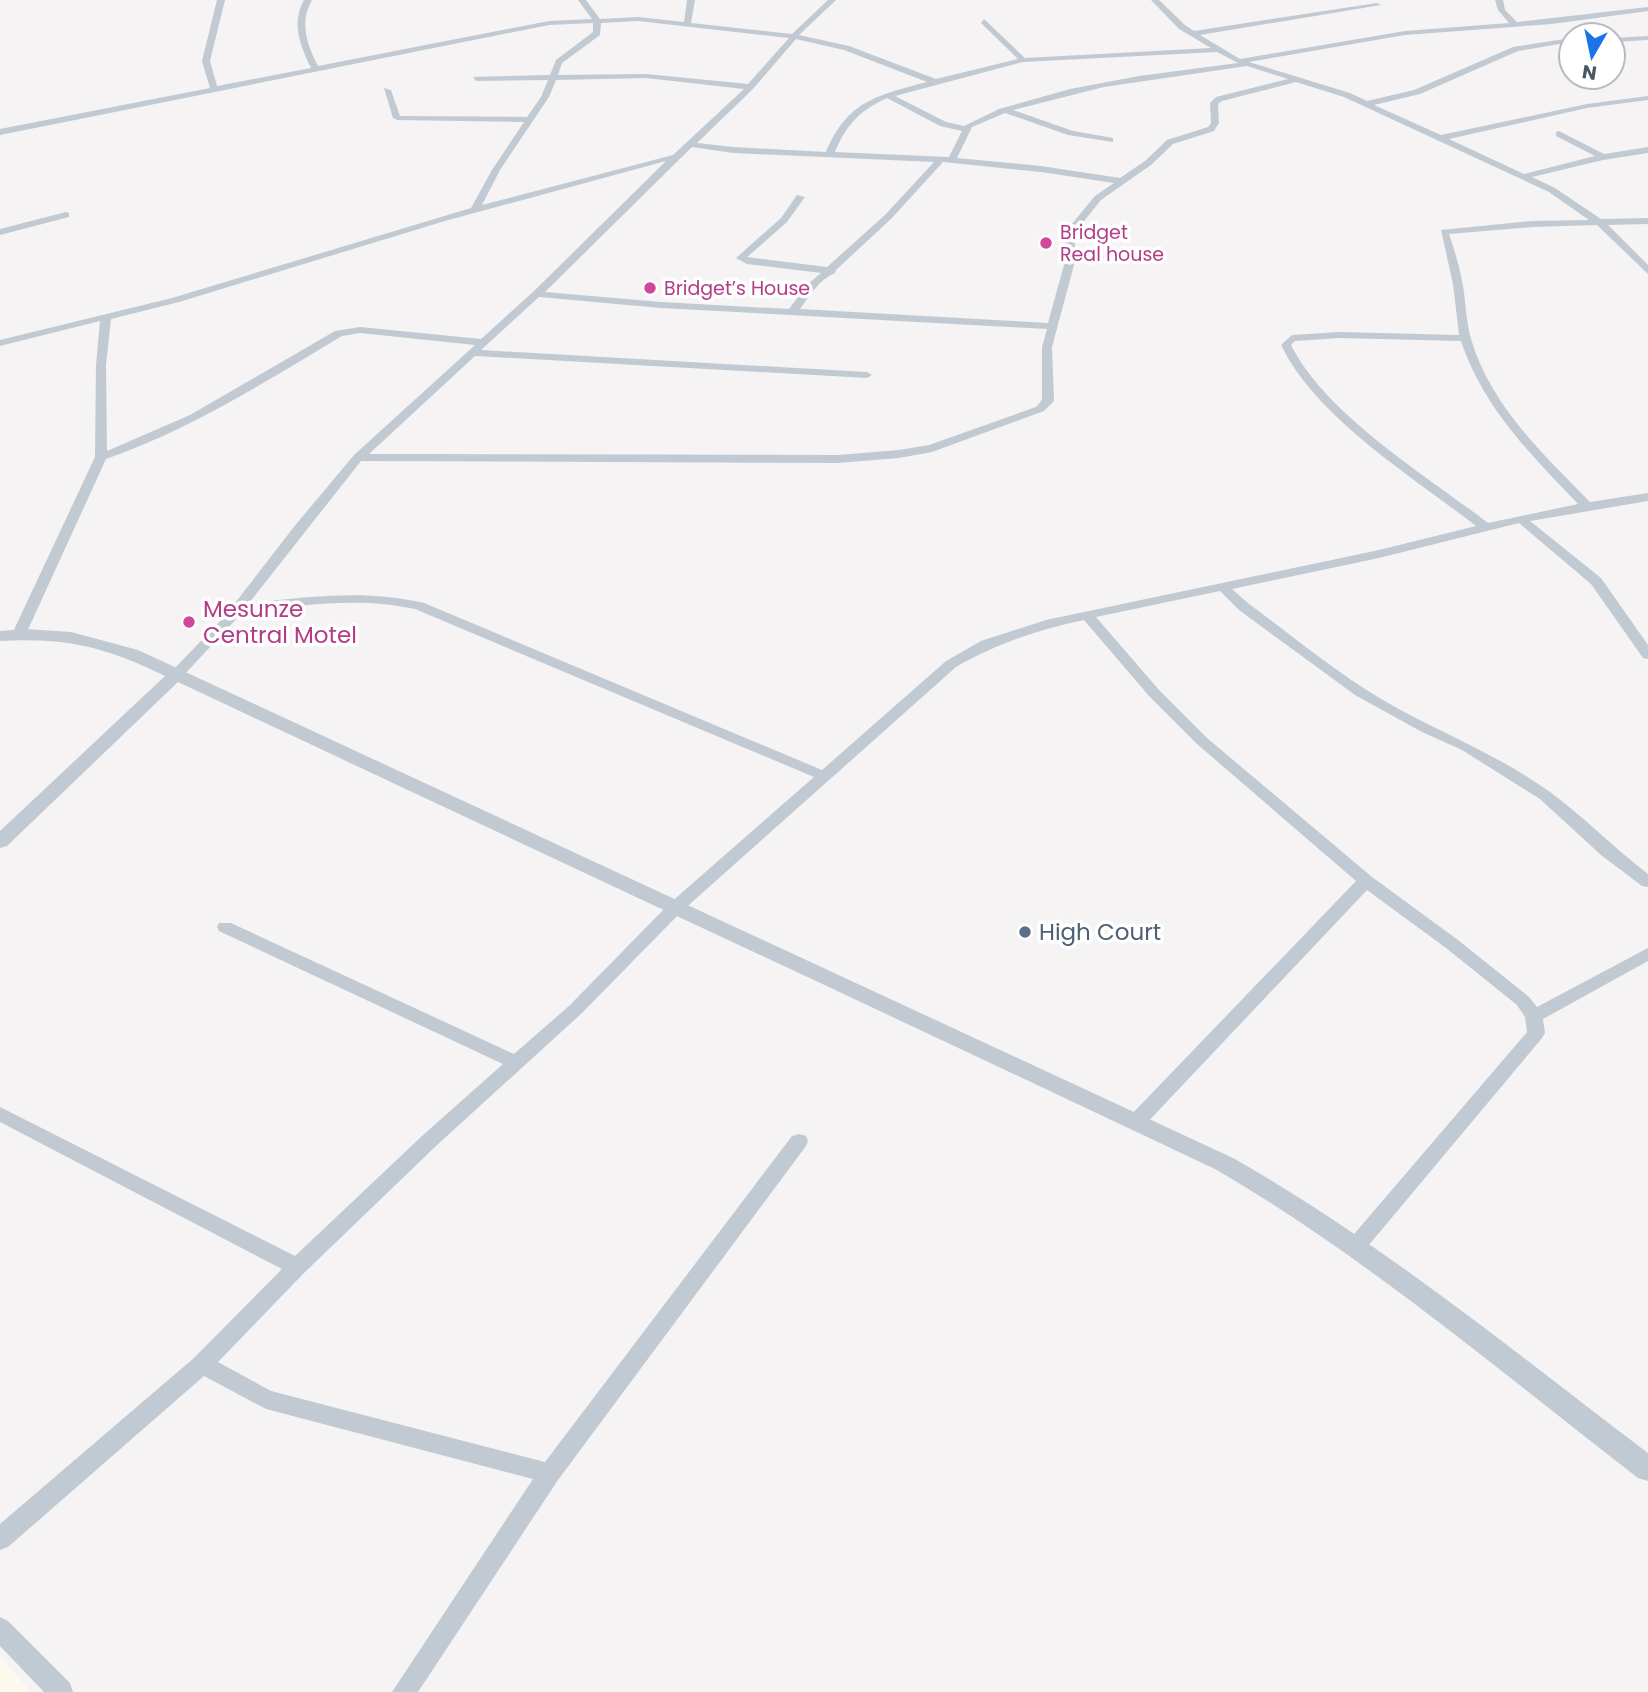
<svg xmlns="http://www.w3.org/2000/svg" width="1648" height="1692" viewBox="0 0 1648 1692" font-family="Poppins,sans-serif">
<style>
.commercial{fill:#fdf9ef}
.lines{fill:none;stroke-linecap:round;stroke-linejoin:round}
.minor{fill:#c1cad2;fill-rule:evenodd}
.tertiary{fill:#c1cad2;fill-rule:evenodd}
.hotel-dot{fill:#d1479c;stroke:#fff;stroke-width:2.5}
.service-dot{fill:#5c6f8a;stroke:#fff;stroke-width:2.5}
.labels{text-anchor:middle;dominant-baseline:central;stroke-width:7;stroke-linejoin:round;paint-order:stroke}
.far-hotel-label{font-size:19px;fill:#b23c85;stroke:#fff;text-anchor:start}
.hotel-label{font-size:23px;fill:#b23c85;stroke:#fff;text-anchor:start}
.service-label{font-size:23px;fill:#4e5e75;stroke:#fff;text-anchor:start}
</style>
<rect width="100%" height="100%" fill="#f5f3f3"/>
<path class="commercial" d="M0,1656L31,1692H0Z"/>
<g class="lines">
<path class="minor" d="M217,0H225L210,61L217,86L311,68C300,45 291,23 304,0H312C299,23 307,44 318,66L549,21L592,19L578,0H586L600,19L638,17L684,22L687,0H695L691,23L792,34L828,0H836L799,35L849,46L936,79L1018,59L981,23L984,19L1025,58L1211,48L1179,29L1151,0H1159L1185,25L1194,31L1377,3L1381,5L1200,35L1240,59L1405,31L1509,23L1498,10L1495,0H1503L1505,10L1517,22L1648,7V11L1552,24L1405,35L1249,62L1350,93L1367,101L1414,90L1513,47L1571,38V42L1518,51L1420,94L1374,105L1441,135L1587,104L1648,96V100L1587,108L1449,139L1524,174L1595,156L1556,136V132L1559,131L1604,154L1648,147V153L1603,160L1532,177L1555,188L1601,219L1648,218V224L1608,225L1648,265V274L1597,225L1532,227L1449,234C1455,251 1460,269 1463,286C1466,304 1466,322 1471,339C1491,406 1543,454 1590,502L1648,493V501L1530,521L1601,578L1648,645V659L1643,658L1591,584L1519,523L1379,558L1232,589L1249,604C1287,632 1325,663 1365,689C1424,727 1492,750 1550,792C1584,817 1614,848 1648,874V887L1642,886L1601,855L1540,799L1462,750L1422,732L1355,695L1239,610L1220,591L1096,617L1159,690L1207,738L1372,877L1458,940L1529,997L1537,1007L1648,948V961L1543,1019L1545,1033L1542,1038L1363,1252L1356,1254L1349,1252L1346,1246L1349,1240L1527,1032L1525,1017L1517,1005L1446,948L1367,890L1143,1127L1136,1129L1129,1127L1127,1122L1129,1117L1356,881L1197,744L1149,696L1084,620C1037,630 998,643 956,667L681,912L582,1013L436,1146L304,1273L218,1362L271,1391L545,1462L792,1136L799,1134L806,1136L808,1141L806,1146L558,1480L418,1692H392L533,1479L266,1409L204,1376L8,1547L0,1550V1524L195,1357L282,1269L0,1122V1107L295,1256L422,1136L503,1064L219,931L217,927L219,923H231L514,1054L570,1005L669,904L814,777L415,609C357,596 300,606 243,612L181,678H171L169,675L171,672L225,616L293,528L354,455L475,345L360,333L342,336C265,382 191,429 106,459L26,634L19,638L14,637L12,634L95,457L96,365L100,321L0,346V340L172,298L471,208L492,170L524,122L397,120L393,118L384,88L391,90L400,116L527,117L541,97L548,80L476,81L473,77L550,75L556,60L593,32V23L549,25L0,135V129L210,88L202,61ZM638,21L789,38L748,84L646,74L558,75L562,63L600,35L601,23ZM796,39L844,50L927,82C878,95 847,101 826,152L733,147L697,143L753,89ZM1217,52L1238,63L1139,76L1070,89L999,109L964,126L946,122L895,96L1023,62ZM1247,66L1288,79L1216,97L1210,103L1211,123L1208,127L1167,140L1145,161L1120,178L1041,166L957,158L972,127L1005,113L1068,135L1113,142V138L1073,131L1013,110L1104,87ZM646,78L744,89L673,155L482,205L500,170L549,97L556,80ZM1296,82L1344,97L1549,192L1589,220L1532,221L1441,230L1453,284L1459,335L1340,332L1292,335L1281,345C1316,418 1413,477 1476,526L1379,550L1046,620L981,641L946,661L822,770L424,603C365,589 308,597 249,603L361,461L838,463L899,458L932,452L1044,411L1054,401L1052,347L1075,261V243L1081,225L1101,200L1151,165L1173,144L1214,131L1219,123L1218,104L1222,101ZM887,98L940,126L962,131L949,157L835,152C846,125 860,110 887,98ZM692,147L733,153L934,162L885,215L827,267L747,257L787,222L805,197L797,195L781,218L736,258L747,264L821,273L808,284L789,309L661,302L545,292ZM666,161L533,292L481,339L360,327L335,331L190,415L107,451L106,365L111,319L179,302L445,221ZM943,162L1041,172L1114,183L1095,196L1071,225L1065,243V261L1048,323L800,309C809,296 820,279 835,273L836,270L891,219ZM539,297L661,308L1047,329L1042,347V400L1036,407L929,445L899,450L838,455L369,454L475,356L867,378L872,375L867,372L481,350ZM1340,338L1461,341C1483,407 1531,455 1578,504L1488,523C1427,476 1326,415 1291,345L1295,341Z
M1648,36V40L1613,42V38Z
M66,212L69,213V217L0,235V229Z
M0,1617L8,1621L70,1683L73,1692H44L0,1646Z"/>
<path class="tertiary" d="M26,629L71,632L138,650L1233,1158C1381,1242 1513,1351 1648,1453V1481L1638,1478C1501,1372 1367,1258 1217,1170C871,1006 524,845 178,682L7,846L0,848V831L165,676C107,647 65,637 0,641V631Z"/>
</g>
<g class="hotel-dot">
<circle cx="1046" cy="243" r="7"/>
<circle cx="650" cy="288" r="7"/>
<circle cx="189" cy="622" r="7"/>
</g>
<circle class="service-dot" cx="1025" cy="932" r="7"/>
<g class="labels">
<g class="far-hotel-label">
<text x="1060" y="232">Bridget<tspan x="1060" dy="22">Real house</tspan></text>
<text x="664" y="288">Bridget’s House</text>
</g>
<g class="hotel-label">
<text x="203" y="609">Mesunze<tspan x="203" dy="26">Central Motel</tspan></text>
</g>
<g class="service-label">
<text x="1039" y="932">High Court</text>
</g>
</g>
<g transform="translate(1592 56) rotate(189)"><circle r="33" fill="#ffffff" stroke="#b7bbc0" stroke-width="2"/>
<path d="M0-5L12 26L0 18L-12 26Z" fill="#1a73e8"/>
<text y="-10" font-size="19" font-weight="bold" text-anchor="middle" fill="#4a5661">N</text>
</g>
</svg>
